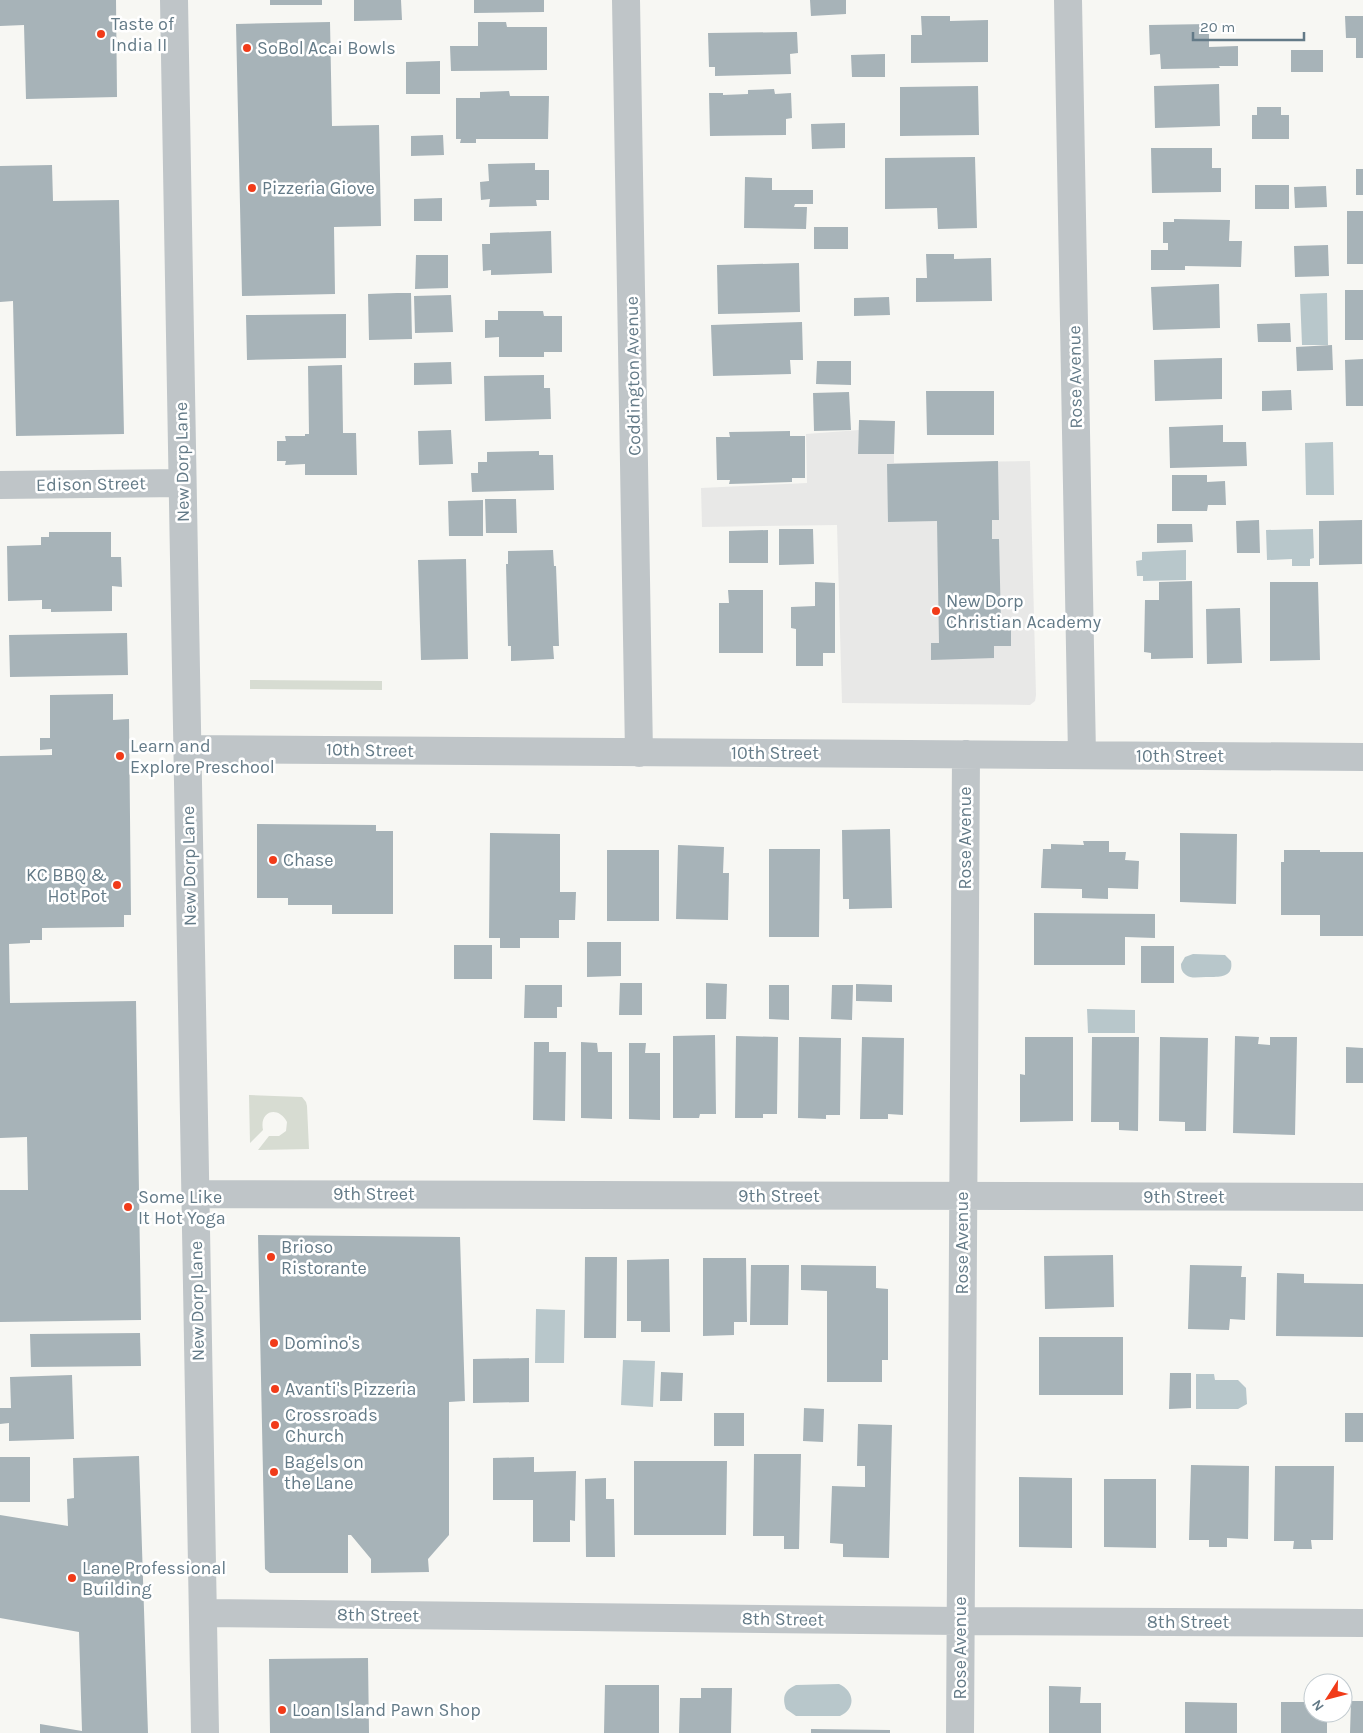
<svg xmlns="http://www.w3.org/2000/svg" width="1363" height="1733" viewBox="0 0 1363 1733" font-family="Karla,sans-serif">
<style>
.built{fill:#e8e8e7}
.green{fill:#d7dcd2}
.water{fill:#b8c7cb}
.building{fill:#a7b3b8}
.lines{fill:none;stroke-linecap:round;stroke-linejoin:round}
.minor{stroke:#bfc5c8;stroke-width:28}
.poi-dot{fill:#f13b19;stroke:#fff;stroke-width:2}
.labels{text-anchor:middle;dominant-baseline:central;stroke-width:5;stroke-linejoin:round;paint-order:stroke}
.poi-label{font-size:18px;fill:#637a87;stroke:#fff;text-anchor:start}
.street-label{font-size:18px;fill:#637a87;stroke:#fff}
</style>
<rect width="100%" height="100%" fill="#f7f7f3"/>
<path class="built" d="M859,430L858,454H894V463L1030,461L1036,695L1035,701L1030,705L842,703L837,525L702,527L701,488L807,483L806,434Z"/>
<path class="green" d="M250,680L382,681V690L250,689Z
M249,1095L302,1097L306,1102L307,1106L309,1149L258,1150L269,1136H279L286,1131L287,1122C278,1105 259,1111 263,1130L250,1143Z"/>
<path class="water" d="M1327,293L1328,345H1302L1300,294Z
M1333,442L1334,495H1306L1305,443Z
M1313,529L1314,558L1310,559V566H1292V559L1267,560L1266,530Z
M1186,550V580L1143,581V576H1137L1136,561L1142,560V552Z
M1193,954L1225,955L1231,961C1234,978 1219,977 1206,977C1199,977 1191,979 1186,975C1182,972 1181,969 1181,964L1185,957Z
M1087,1009L1135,1010V1033H1088Z
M536,1309L565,1310L564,1363H535Z
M623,1360L655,1361L653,1407L621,1405Z
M1196,1374H1214L1215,1380H1238L1246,1388L1247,1404L1238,1409H1196Z
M839,1684C855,1691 856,1709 840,1716H796L786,1709C782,1698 784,1690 796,1685Z"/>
<path class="building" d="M0,0H116L117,97L26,99L24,25L0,26Z
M270,0H322V5H270Z
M354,0H401L402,20L354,21Z
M474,0H544V12L474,13Z
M810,0H846V14L811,16Z
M921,16H950V21L988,20V62L911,63V35H922Z
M1345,16H1363V58H1356V38H1346Z
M330,22L332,126L379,125L381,226L334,227L335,294L242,296L236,24Z
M478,22H506L507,27H547V70L451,71L450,46H478Z
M1209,24V47L1238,46V66H1219L1220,68L1161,69L1160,54L1150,55L1149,25Z
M797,32L798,53L790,54L791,74L715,76V67H709L708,33Z
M1291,50H1323V72H1291Z
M885,54V77H852L851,55Z
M440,61V94H406V62Z
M1219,84L1220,126L1155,128L1154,86Z
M978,86L979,135L900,136V87Z
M774,89L775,94L791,93L792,118L786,119V135L710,136L709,93H723V95L748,94V90Z
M509,91L510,96H549L548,139H476V143H460L461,139H456V98H480V92Z
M1257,107H1281V115H1289V139H1252V115H1257Z
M845,123V148L812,149L811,124Z
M443,135L444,155L411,156V136Z
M1151,148H1212V168H1221V192L1152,193Z
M975,157L977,228L938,229L937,208L885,209V158Z
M535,163V170H549V200H536L537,206L489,207L490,199L481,200L480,182L489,181L488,164Z
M52,165L53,201L119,200L124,434L16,436L13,301L0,302V166Z
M1356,169H1363V195H1356Z
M745,177L772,178V190H813V204H795L794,207H807L806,229L744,228Z
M1255,185H1289V209H1255Z
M1326,186L1327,207L1295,208L1294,187Z
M442,198V221H414V199Z
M1347,211H1363V264H1347Z
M1174,219L1230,220L1229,241H1242L1241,267L1185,266V270H1151V250H1168V243H1163V222H1174Z
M814,227H848V249H814Z
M551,231L552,273L491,275V270L483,271L482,244H490V233Z
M1328,245L1329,276L1295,277L1294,246Z
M926,254H954V259L991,258L992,301L916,302V278H927Z
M416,255H448V288L415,289Z
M799,263L800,312L718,314L717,265Z
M1219,284L1220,328L1153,330L1151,287Z
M1345,290H1363V340H1345Z
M397,293H411L412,339L369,340L368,294Z
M451,295L453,332L415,333L414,296Z
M889,297L890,315L854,316V298Z
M498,311H543L544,316H562V352H544V357H499V337L485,338V320H498Z
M346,314V358L247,360L246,315Z
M802,322L803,360H790L791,374L713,376L711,325Z
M1290,323L1291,342H1258L1257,324Z
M1332,345L1333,370L1297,371L1296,347Z
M1222,358V399L1155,401L1154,360Z
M1363,359V406H1346L1345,360Z
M817,361H851V385L816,384Z
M451,362L452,384L414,385V363Z
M342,365L343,433H356L357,475H305V464L285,465L286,461H277V441H286L285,436H305V434H309L308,366Z
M544,375V388H550L551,419L485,421L484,376Z
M1291,390L1292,410L1262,411V391Z
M926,391H994V435H927Z
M849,392L851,430L814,431L813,393Z
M859,420L895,421L894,454H858Z
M1223,425V442H1246L1247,466L1170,468L1169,427Z
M451,430L453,464L419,465L418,431Z
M790,431V436H805V478H792V482L729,484L730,480H717L716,437H730L729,432Z
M539,451V455H553L554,490L472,492L471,473H478V462H487V452Z
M998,461L999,520H992V539H999L1001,625H1011V646H994V658L931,660V643H939L937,521L888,522L887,464Z
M1172,475H1207V482L1225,481L1226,505H1208L1207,511H1172Z
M485,499H516L517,533H486Z
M483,500V536H449L448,501Z
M1259,520L1260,553H1237L1236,521Z
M1362,520V564L1319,565V521Z
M1157,524H1192L1193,542L1157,543Z
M779,529H813L814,564L779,565Z
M768,530V563H729V531Z
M49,532H111V557H121L122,587L112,586V611L51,612V609H42V600L8,601L7,546L41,545V537H49Z
M553,550L554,566H556L559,646H553L554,659L511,661V646H508L506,564H508V551Z
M466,559L468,659L421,660L418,560Z
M1192,581L1193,658L1151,659V653L1144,652L1145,600H1159V582Z
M815,582L835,583V653H823V666H796V629L791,628V607L815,606Z
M1270,582H1318L1320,660L1270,661Z
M728,590H763V653H719V603H729Z
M1240,608L1242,663L1207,664L1206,609Z
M127,633L128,675L10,677L9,635Z
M113,694V720L129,719L131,915H124V927L42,928V940H30V943L9,944L10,1003L136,1001L141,1320L0,1322V1190H28L27,1137L0,1138V756L52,755V749L40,750V738H50V695Z
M257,824L376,825V831H393V914H332V905H288V898H257Z
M890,829L892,908L849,909V899H843L842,830Z
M490,833L560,834V892H576L575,920H559V938H520V948H500V938H489Z
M1180,833L1237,834L1236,904L1180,902Z
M1083,841H1109V852H1126L1125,860L1139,861L1138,889L1108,888V899L1082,898V889L1041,888L1043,849H1051V844L1084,845Z
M678,845L724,847L723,873H729L728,920L676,919Z
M769,849H820L819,937H769Z
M607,850H659V921H607Z
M1284,850H1320V852H1363V936H1320V915H1281V862H1284Z
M1034,913L1155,914V938L1125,937V965H1034Z
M587,942H621V976L587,977Z
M454,945H492V979H454Z
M1141,946H1174V983H1141Z
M620,983H642V1015H619Z
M706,983L727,984L726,1019H706Z
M856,984L892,985V1002L856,1001Z
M525,985H562V1007H557V1018H524Z
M769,985H789V1020L769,1019Z
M832,985H853L852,1020L831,1019Z
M715,1035L716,1114H700L699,1118H673V1036Z
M736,1036L778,1037L777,1114H763V1118H735Z
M1235,1036L1259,1037L1258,1044L1270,1045V1037H1297L1295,1135L1233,1133Z
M799,1037L841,1038L840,1115H826V1119L798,1118Z
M862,1037L904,1038L903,1115L888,1114V1119H860Z
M1025,1037H1073V1121L1020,1122V1074L1025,1075Z
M1092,1037H1139L1138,1131L1119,1130V1122H1091Z
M1160,1037L1208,1038L1206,1131H1185V1122L1159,1121Z
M534,1042H549V1052H566L565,1121L533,1120Z
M581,1042L597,1043L598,1052H612V1119L581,1118Z
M629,1043H646L645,1053H660V1120L629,1119Z
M1346,1047L1363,1048V1083H1346Z
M258,1235L460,1237L465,1401L449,1402V1535L428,1559L429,1572L371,1573V1559L351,1535H348V1573H270L265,1569Z
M1113,1255L1114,1307L1045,1309L1044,1256Z
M585,1257H617L616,1338H584Z
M703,1258H746L747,1322H734V1335L703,1336Z
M669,1259L670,1332H641V1321H627V1260Z
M751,1265H789L788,1325H750Z
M801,1265L876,1266V1288L888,1289V1360H882V1382H827V1291L801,1290Z
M1190,1265L1242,1266L1241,1277H1246L1245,1320L1230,1319L1229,1330L1188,1329Z
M1277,1273L1304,1274V1283L1363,1284V1337L1276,1336Z
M140,1333L141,1366L31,1367L30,1334Z
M1039,1337H1123V1395H1039Z
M529,1358V1402L473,1403V1359Z
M661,1372L683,1373L682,1401H660Z
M1170,1373H1191V1408L1169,1409Z
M72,1375L74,1439L9,1441V1423L0,1424V1408H11L10,1377Z
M804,1408L824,1409L823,1442L803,1441Z
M714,1413H744V1446H714Z
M1345,1413H1363V1442H1345Z
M858,1424L892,1425L889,1558L843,1557V1544L830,1543L832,1486L865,1487V1466H857Z
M754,1454H801L799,1549H784V1536H753Z
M139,1456L148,1733H40V1724L82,1731L79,1632L0,1618V1515L68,1526L67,1499L74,1498L73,1458Z
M0,1457H30V1502H0Z
M534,1457V1472L576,1471L575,1521L570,1520V1542H533V1500H493V1458Z
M634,1461H727L726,1535H634Z
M1191,1465L1249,1466L1248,1539L1227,1538V1547H1209V1540H1189Z
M1275,1466H1334L1333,1540H1311L1312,1549H1293L1294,1541H1274Z
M1019,1477L1072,1478V1548L1019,1547Z
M606,1478V1499H614L615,1557H586L585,1479Z
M1104,1479H1156V1548L1104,1547Z
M368,1658L369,1733H270L269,1659Z
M605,1685H659V1733H604Z
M1049,1686L1081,1687L1080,1703H1101V1733H1049Z
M701,1688H732L731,1733H679L680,1698H701Z
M1351,1701H1363V1733H1350Z
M1185,1702L1237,1703V1733H1185Z
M1281,1702H1313V1713H1327V1733H1281Z
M811,1729L890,1730V1733H811Z"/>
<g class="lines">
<path class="minor" d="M174,0L205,1733
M626,0L639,753
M1068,0L1082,755
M0,485L182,483
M187,749L1363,757
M196,1194L1363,1197
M203,1613L960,1621L1363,1623
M960,1733L966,754"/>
</g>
<g class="poi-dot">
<circle cx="101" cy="34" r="5"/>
<circle cx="247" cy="48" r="5"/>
<circle cx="252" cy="188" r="5"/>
<circle cx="936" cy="611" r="5"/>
<circle cx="120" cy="756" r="5"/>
<circle cx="273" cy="860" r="5"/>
<circle cx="117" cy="885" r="5"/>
<circle cx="128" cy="1207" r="5"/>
<circle cx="271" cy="1257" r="5"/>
<circle cx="274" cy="1343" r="5"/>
<circle cx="275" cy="1389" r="5"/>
<circle cx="275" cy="1425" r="5"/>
<circle cx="274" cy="1472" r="5"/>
<circle cx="72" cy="1578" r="5"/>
<circle cx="282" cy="1710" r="5"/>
</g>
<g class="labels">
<g class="poi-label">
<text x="111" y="24">Taste of<tspan x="111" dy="21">India II</tspan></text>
<text x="257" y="48">SoBol Acai Bowls</text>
<text x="262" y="188">Pizzeria Giove</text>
<text x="946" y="601">New Dorp<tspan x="946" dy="21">Christian Academy</tspan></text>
<text x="130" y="746">Learn and<tspan x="130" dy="21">Explore Preschool</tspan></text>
<text x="283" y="860">Chase</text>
<text x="107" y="875" text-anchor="end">KC BBQ &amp;<tspan x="107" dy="21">Hot Pot</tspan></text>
<text x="138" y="1197">Some Like<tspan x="138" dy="21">It Hot Yoga</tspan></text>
<text x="281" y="1247">Brioso<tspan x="281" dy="21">Ristorante</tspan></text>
<text x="284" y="1343">Domino's</text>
<text x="285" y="1389">Avanti's Pizzeria</text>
<text x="285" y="1415">Crossroads<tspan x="285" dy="21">Church</tspan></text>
<text x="284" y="1462">Bagels on<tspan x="284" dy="21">the Lane</tspan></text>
<text x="82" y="1568">Lane Professional<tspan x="82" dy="21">Building</tspan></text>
<text x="292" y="1710">Loan Island Pawn Shop</text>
</g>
<g class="street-label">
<text transform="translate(633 376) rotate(-91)">Coddington Avenue</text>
<text transform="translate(1075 377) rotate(-91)">Rose Avenue</text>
<text transform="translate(182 462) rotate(-91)">New Dorp Lane</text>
<text transform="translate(91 484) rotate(-1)">Edison Street</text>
<text transform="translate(370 750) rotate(1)">10th Street</text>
<text x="775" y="753">10th Street</text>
<text x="1180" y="756">10th Street</text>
<text transform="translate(965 838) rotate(-90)">Rose Avenue</text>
<text transform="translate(189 866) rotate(-91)">New Dorp Lane</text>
<text x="374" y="1194">9th Street</text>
<text x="779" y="1196">9th Street</text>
<text x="1184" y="1197">9th Street</text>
<text transform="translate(962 1243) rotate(-90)">Rose Avenue</text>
<text transform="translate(197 1301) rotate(-91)">New Dorp Lane</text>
<text transform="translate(378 1615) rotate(1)">8th Street</text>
<text transform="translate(783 1619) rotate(1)">8th Street</text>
<text x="1188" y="1622">8th Street</text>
<text transform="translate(960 1648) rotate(-90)">Rose Avenue</text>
</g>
</g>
<g transform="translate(1328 1698) rotate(234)"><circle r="24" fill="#ffffff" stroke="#c1cacf"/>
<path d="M0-4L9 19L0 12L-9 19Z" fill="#f13b19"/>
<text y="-8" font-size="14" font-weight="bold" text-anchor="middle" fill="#637a87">N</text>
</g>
<path d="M1193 32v8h111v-8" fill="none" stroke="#637a87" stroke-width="2.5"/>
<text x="1200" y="32" font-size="15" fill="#637a87" stroke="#ffffff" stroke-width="4" paint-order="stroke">20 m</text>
</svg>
